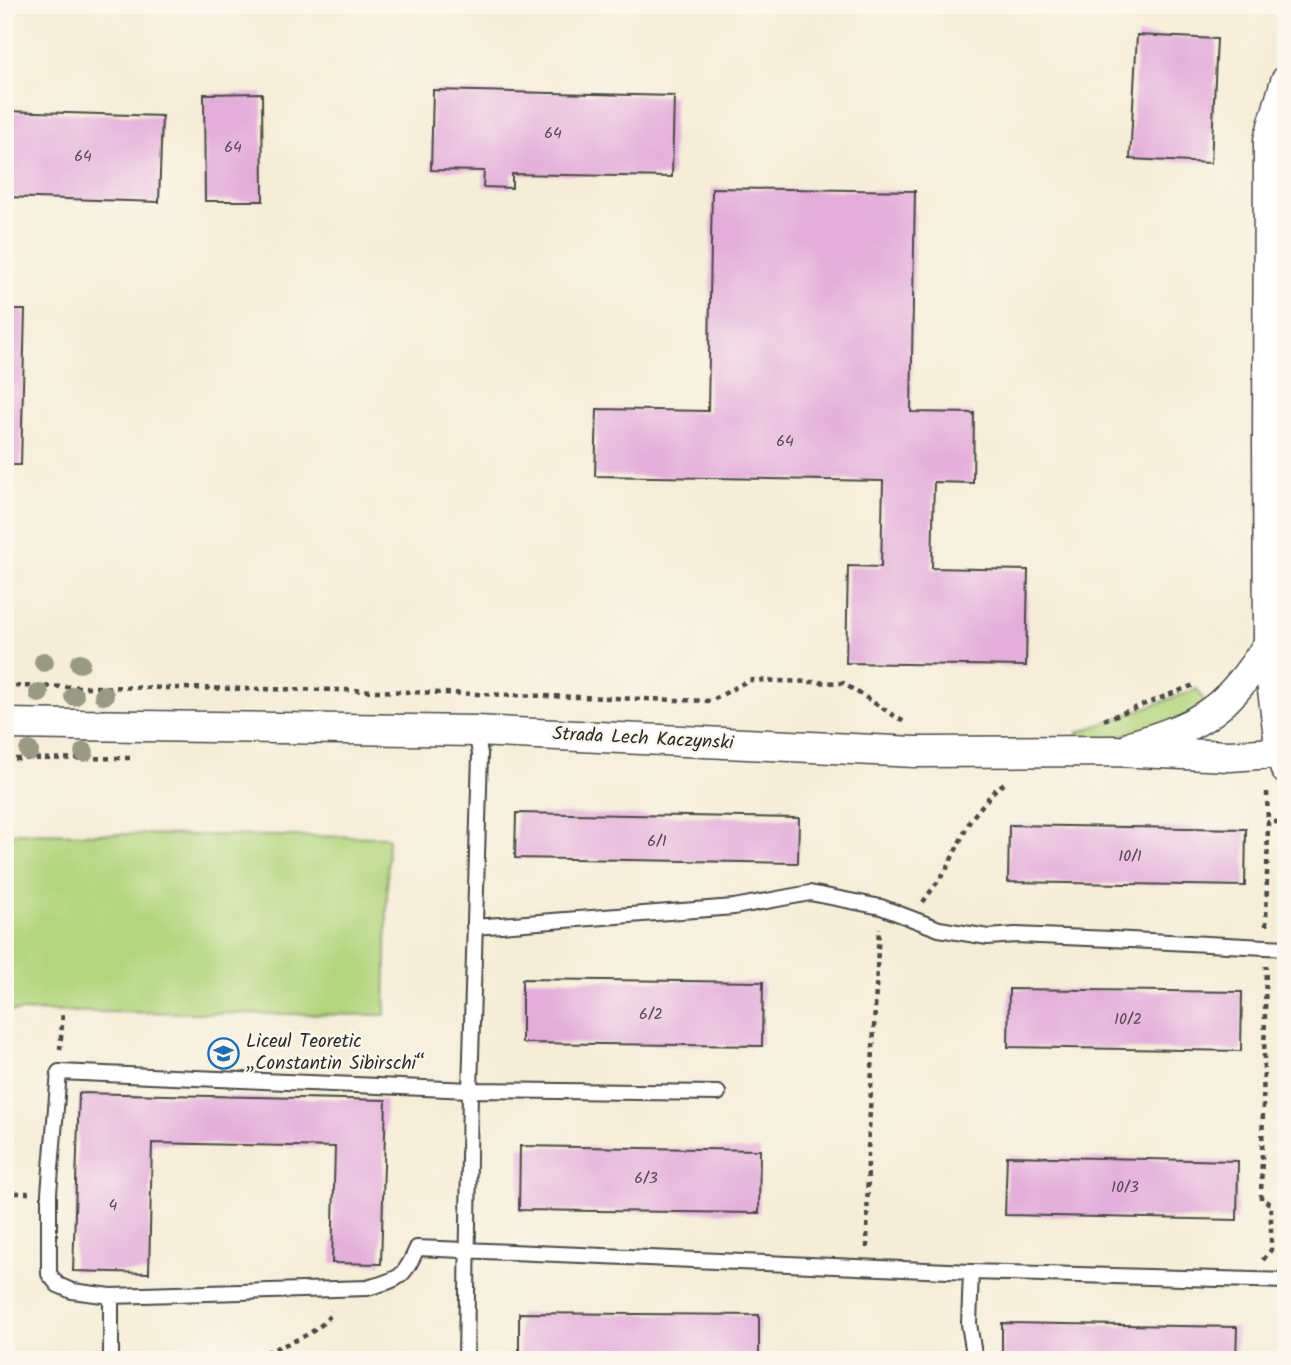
<svg xmlns="http://www.w3.org/2000/svg" width="1291" height="1365" viewBox="0 0 1291 1365" font-family="Kalam,sans-serif">
<style>
.green{fill:#b3d57d;stroke:#6f8054;stroke-width:2}
.building{fill:#e4aedb}
.lines{fill:none;stroke-linecap:round;stroke-linejoin:round}
.lane-casing{stroke:#494845;stroke-width:18}
.street-casing{stroke:#494845;stroke-width:33}
.path{stroke:#494845;stroke-width:4.5;stroke-dasharray:5 5;stroke-linecap:butt}
.lane{stroke:#fff;stroke-width:14}
.street{stroke:#fff;stroke-width:30}
.tree{fill:#999a84}
.labels{text-anchor:middle;dominant-baseline:central;stroke-width:5;stroke-linejoin:round;paint-order:stroke}
.number-label{font-size:16px;fill:#594c57}
.street-label{font-size:19px;fill:#2b2b2b;stroke:#fbf7ec}
.poi-label{font-size:19px;fill:#2b2b2b;stroke:#fbf7ec;text-anchor:start}
</style>
<rect width="100%" height="100%" fill="#fbf7ec"/>
<filter id="ink" filterUnits="userSpaceOnUse"><feTurbulence type="fractalNoise" baseFrequency=".0143" numOctaves="2"/><feDisplacementMap in="SourceGraphic" scale="14" xChannelSelector="R" yChannelSelector="G"/><feConvolveMatrix kernelMatrix="1 2 1 2 8 2 1 2 1" color-interpolation-filters="sRGB"/></filter>
<filter id="wash" filterUnits="userSpaceOnUse"><feTurbulence type="fractalNoise" baseFrequency=".00686" numOctaves="4" result="noise"/><feDisplacementMap in="SourceGraphic" scale="28" xChannelSelector="R" yChannelSelector="G"/><feGaussianBlur stdDeviation="1.57" result="paint"/><feColorMatrix in="noise" values="0 0 0 0 0 0 0 0 0 0 0 0 0 0 0 0 0 1.4 0 .05"/><feComposite in="paint" operator="in"/></filter>
<g filter="url(#wash)">
<rect width="100%" height="100%" fill="#f5edd7"/>
<path class="green" d="M1197,689L1205,703L1189,715L1109,739H1078L1077,733Z
M5,833L388,837L385,1015L5,1011Z"/>
<g id="blocks">
<path class="building" d="M1137,35L1217,39L1211,163L1130,159Z
M433,90L674,96L672,177L512,174V188L483,187L484,171L431,170Z
M262,93L263,201H205L204,94Z
M5,111L162,116L159,202L5,197Z
M712,188L915,191L911,412L974,413L973,483L934,482L932,568L1028,570L1026,666L846,663L848,566L881,567L883,481L595,476L597,409L708,411Z
M5,310H25L21,465H5Z
M516,813L799,818L798,863L515,858Z
M1009,825L1246,829L1245,886L1008,882Z
M522,979L763,982L762,1046L522,1043Z
M1009,989L1242,992L1241,1051L1008,1047Z
M79,1093L386,1100L381,1264L332,1263L335,1147L152,1143L149,1273L73,1271Z
M520,1146L760,1150L759,1213L519,1210Z
M1007,1156L1238,1161L1237,1220L1005,1215Z
M519,1313L759,1315V1360H519Z
M1002,1323L1237,1327L1236,1360H1002Z"/>
</g>
</g>
<g filter="url(#ink)">
<use href="#blocks" fill-opacity="0" stroke="#494845" stroke-width="2"/>
<g class="lines">
<defs>
<path id="lane" d="M474,927L734,907L810,893L881,907L939,929L988,937L1016,935L1111,939L1286,948
M718,1093L470,1090L59,1072L49,1193V1274L58,1285L72,1291L111,1296L367,1288C399,1279 404,1279 417,1248L971,1272L1286,1281
M971,1272L969,1324L975,1360
M111,1360V1296
M466,1360L470,1090L480,754L476,731"/>
<path id="street" d="M5,724L476,731L915,752L1113,751L1230,756L1286,752
M1134,745C1207,724 1228,706 1269,644
M1286,769L1281,752L1272,682L1269,644L1268,442L1269,140L1286,81"/>
</defs>
<use href="#lane" class="lane-casing"/>
<use href="#street" class="street-casing"/>
<path class="path" d="M5,686L344,690L711,701L749,680L843,683L904,722
M1104,720L1194,685
M5,759L130,758
M1267,792L1268,822
M923,902L946,870L971,819L994,791L1007,781
M1266,926L1268,822H1282
M60,1050L63,1011
M5,1193H29
M867,1248L868,1150L879,928
M1263,1260L1271,1250V1204L1261,1199L1266,966
M247,1360C271,1348 321,1337 332,1311"/>
<use href="#lane" class="lane"/>
<use href="#street" class="street"/>
</g>
<g class="tree">
<circle cx="44" cy="662" r="10"/>
<circle cx="80" cy="663" r="10"/>
<circle cx="39" cy="693" r="10"/>
<circle cx="104" cy="695" r="10"/>
<circle cx="74" cy="696" r="10"/>
<circle cx="29" cy="751" r="10"/>
<circle cx="84" cy="752" r="10"/>
</g>
</g>
<defs>
<symbol id="school-ring" viewBox="-11 -11 22 22"><circle r="9.5" fill="#fbf7ec" stroke="#1f6fb2" stroke-width="1.5"/><path d="M0-5L7-2L0 1L-7-2ZM-4 1L0 2.5L4 1V4Q0 6-4 4Z" fill="#1f6fb2"/></symbol>
</defs>
<g fill-rule="evenodd">
<use href="#school-ring" x="206" y="1036" width="35" height="35"/>
</g>
<g class="labels">
<g class="number-label">
<text x="553" y="133">64</text>
<text x="233" y="147">64</text>
<text x="83" y="156">64</text>
<text x="785" y="441">64</text>
<text x="657" y="841">6/1</text>
<text x="1130" y="856">10/1</text>
<text x="651" y="1014">6/2</text>
<text x="1128" y="1019">10/2</text>
<text x="646" y="1178">6/3</text>
<text x="1125" y="1187">10/3</text>
<text x="113" y="1205">4</text>
</g>
<g class="street-label">
<text transform="translate(643 739) rotate(3)">Strada Lech Kaczynski</text>
</g>
<g class="poi-label">
<text x="246" y="1042">Liceul Teoretic<tspan x="246" dy="22">„Constantin Sibirschi“</tspan></text>
</g>
</g>
<rect width="1291" height="1365" fill="none" stroke="#fbf7ec" stroke-width="28"/>
</svg>
